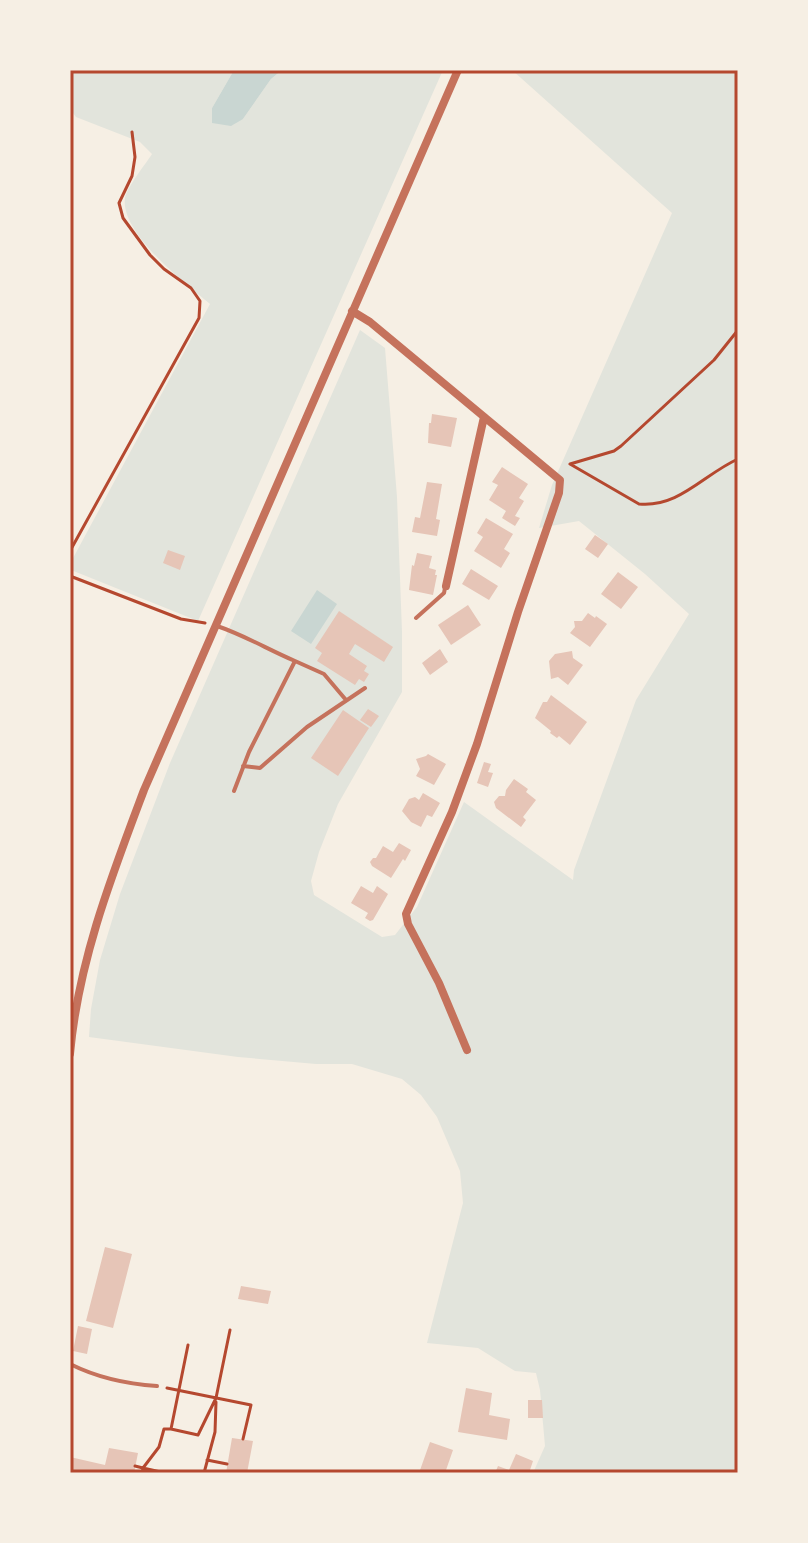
<svg xmlns="http://www.w3.org/2000/svg" width="808" height="1543" viewBox="0 0 808 1543" font-family="Commissioner,sans-serif">
<style>
.green{fill:#e2e4dc}
.water{fill:#c9d6d2}
.building{fill:#e6c5b7}
.lines{fill:none;stroke-linecap:round;stroke-linejoin:round}
.path{stroke:#b5482f;stroke-width:3}
.service{stroke:#c5725c;stroke-width:4}
.minor{stroke:#c5725c;stroke-width:8}
.neatline{fill:none;stroke:#b5482f;stroke-width:3}
</style>
<rect width="100%" height="100%" fill="#f6efe4"/>
<path class="green" d="M70,70H234L212,108L243,119L271,79L282,70H443L198,621L71,570L72,560L210,304C185,283 120,233 125,198C127,187 145,165 152,154L140,142L76,117L70,109Z
M512,70H738V1473H533L545,1446L540,1390L536,1373L515,1371L478,1348L427,1343L463,1203L460,1171L437,1117L421,1095L402,1079L352,1064H316L238,1057L89,1037L91,1009L100,960L120,894L170,763L360,330L385,348L397,497L402,632V692L338,804L319,852L311,881L314,895L382,937L395,935L417,907L464,802L573,880L574,870L636,700L689,614L645,574L579,521L539,528L552,485L564,458L672,213Z"/>
<path class="water" d="M234,70H282L271,79L243,119L231,126L212,123V108Z
M317,590L337,604L311,644L291,631Z"/>
<path class="building" d="M432,414L457,418L451,447L428,443L429,423H431Z
M502,467L528,484L519,498L524,501L515,516L520,518L515,526L502,518L506,511L489,500L498,485L492,482Z
M427,482L442,484L436,519L440,520L437,536L412,532L415,517L420,518Z
M486,518L513,534L504,549L510,553L501,568L474,551L483,537L477,533Z
M595,535L608,544L598,558L585,549Z
M168,550L185,556L180,570L163,563Z
M417,553L432,556L429,568L436,570L435,575H437L433,595L409,590L412,565L414,566Z
M471,569L498,586L489,600L462,584Z
M618,572L638,587L621,609L601,594Z
M468,605L481,625L451,645L438,625Z
M339,611L393,647L384,662L355,644L349,654L367,666L364,671L369,674L364,682L359,679L355,685L317,661L322,653L315,648Z
M588,613L595,618L596,616L607,624L590,647L570,633L575,627L574,621H582Z
M440,649L448,662L430,675L422,663Z
M572,651L573,658L583,665L568,685L558,677L551,679L549,661L555,654Z
M551,695L587,722L570,745L559,736L557,738L550,733L551,731L535,718L543,702H547Z
M368,709L379,716L371,727L360,720Z
M343,710L369,728L338,776L311,758Z
M428,754L446,764L434,785L416,776L420,769L416,759L426,756Z
M484,762L491,764L488,772L493,773L488,787L477,783Z
M514,779L528,789L526,792L536,800L523,817L526,820L521,827L496,808L494,802L499,796H505L506,790Z
M423,793L440,803L432,817L427,815L421,827L411,822L402,811L409,799L415,797L419,800Z
M399,843L411,850L405,861L403,859L391,878L372,866L370,862L373,858H376L383,846L393,852Z
M361,886L373,893L377,886L388,894L373,920L370,921L365,918L368,913L351,903Z
M105,1247L132,1254L113,1328L86,1321Z
M241,1286L271,1291L268,1304L238,1299Z
M78,1326L92,1329L87,1354L73,1351Z
M466,1388L492,1393L489,1415L510,1419L507,1440L458,1432Z
M528,1400H542L543,1418H528Z
M232,1438L253,1441L247,1473H226Z
M430,1442L453,1450L445,1473H419Z
M109,1448L138,1453L134,1473H70V1457L105,1465Z
M516,1454L533,1461L529,1473H495L498,1466L509,1470Z"/>
<g class="lines">
<path class="path" d="M570,464L614,451L621,446L714,360L738,330
M570,464L639,504C679,508 704,474 738,459
M70,551L199,318L200,301L191,288L164,269L150,255L123,218L119,203L132,176L135,157L132,132
M70,576L181,619L205,623
M167,1388L251,1405L243,1439
M171,1429L198,1435L216,1398L230,1330
M207,1460L227,1464
M135,1466L143,1468L142,1473
M165,1473L143,1468L159,1447L164,1429H171L188,1345
M204,1473L215,1432L216,1402"/>
<path class="service" d="M416,618L444,593L445,588
M217,626C244,635 269,650 295,661L249,752L234,791
M295,661L324,674L346,700
M243,766L260,768L307,727L365,688
M70,1364C98,1378 126,1384 157,1386"/>
<path class="minor" d="M352,311L370,322L560,480L559,493L518,612L477,744L452,812L406,914L408,924L439,983L467,1050
M446,586L484,417
M70,1054C78,962 112,875 144,790L458,70"/>
</g>
<rect width="808" height="1543" fill="none" stroke="#f6efe4" stroke-width="144"/>
<rect x="72" y="72" width="664" height="1399" class="neatline"/>
</svg>
